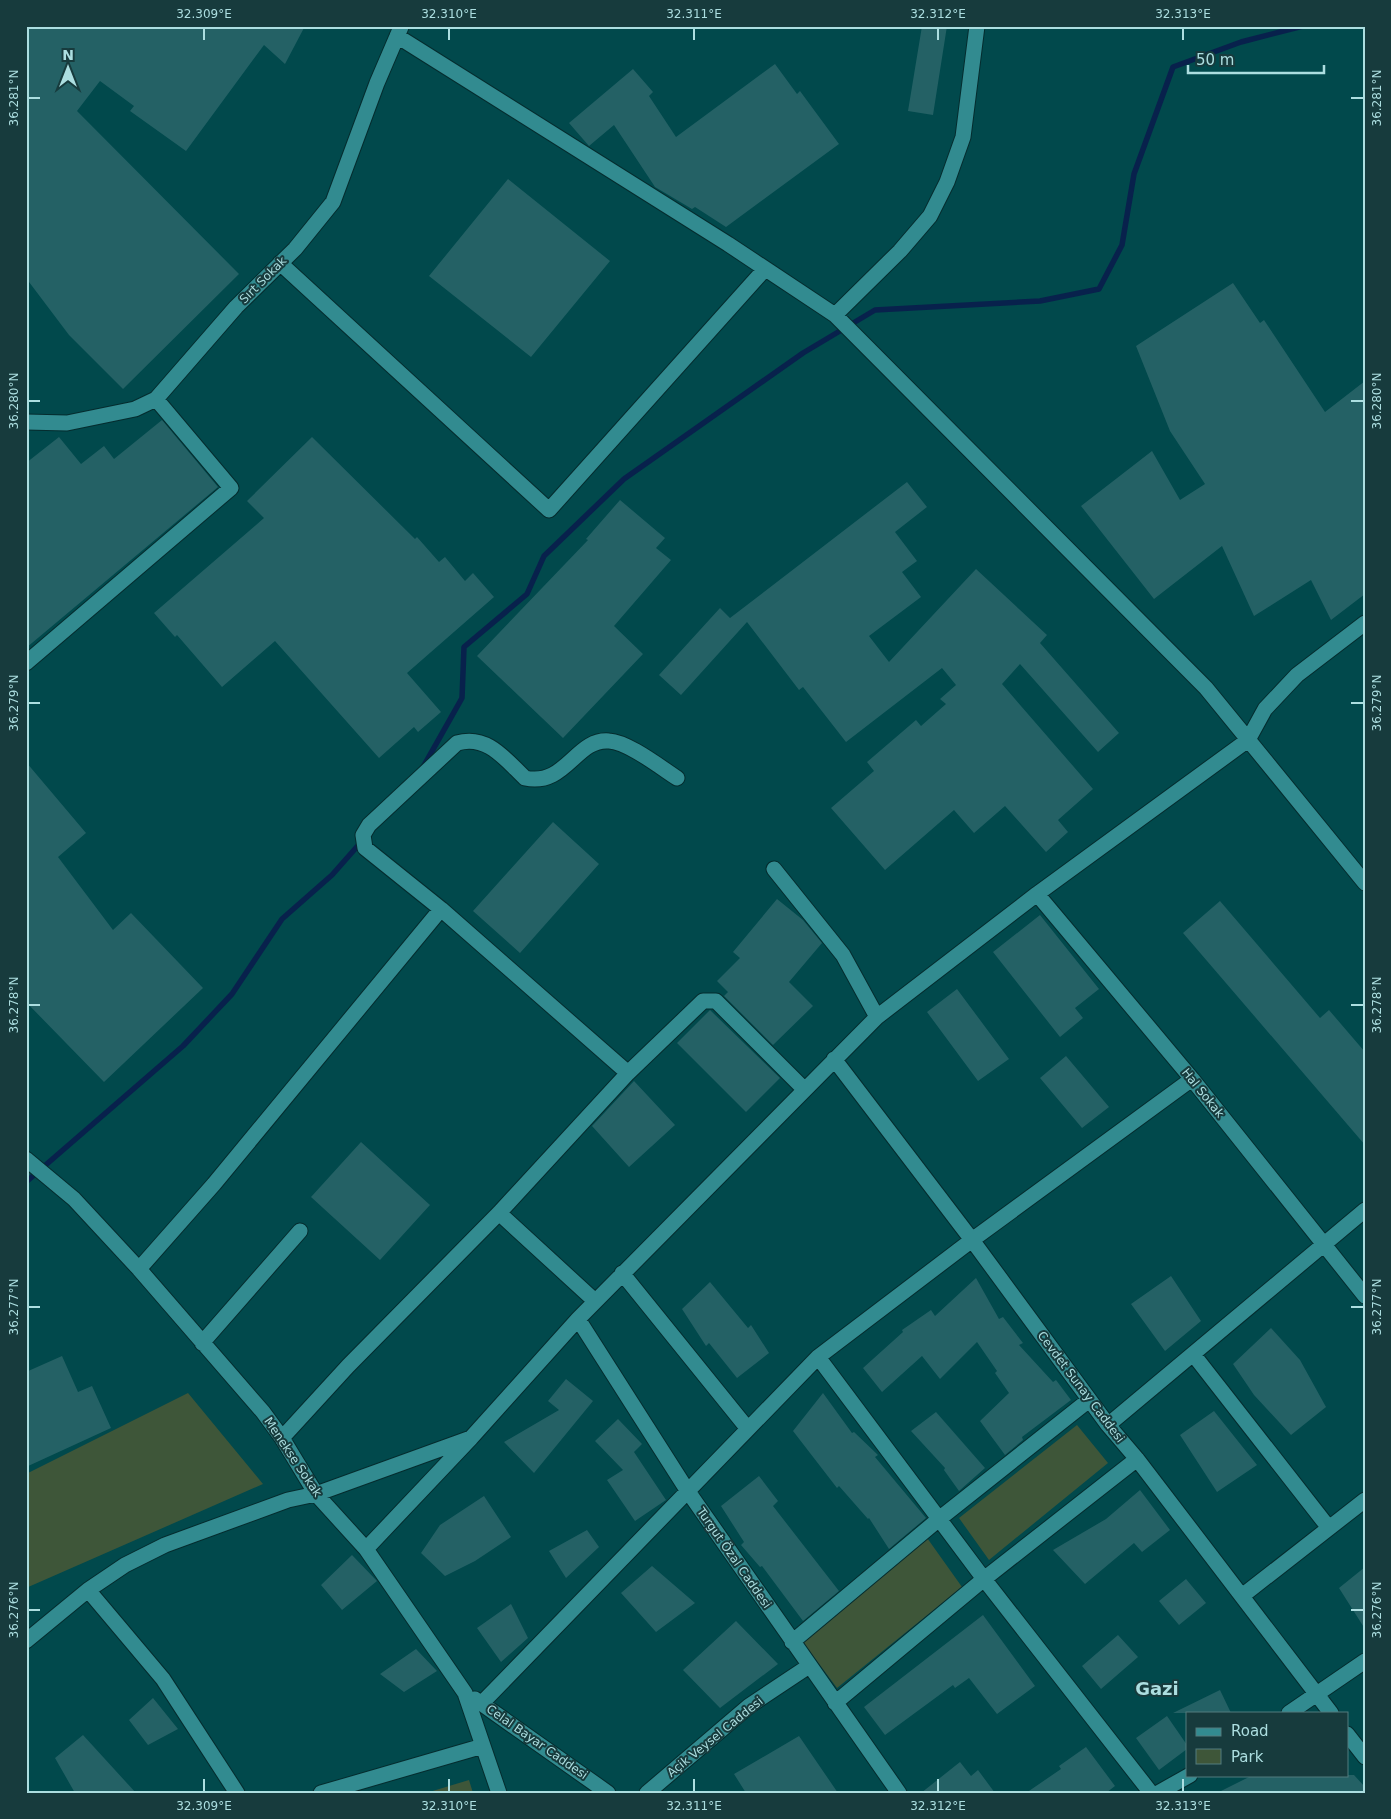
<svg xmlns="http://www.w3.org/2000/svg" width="1391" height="1819" viewBox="0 0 1391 1819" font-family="'DejaVu Sans',sans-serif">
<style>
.green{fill:#3e5639}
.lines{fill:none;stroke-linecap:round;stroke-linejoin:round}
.stream{stroke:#08214c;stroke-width:5.5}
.building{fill:#246165}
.minor-casing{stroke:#052c2e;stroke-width:17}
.minor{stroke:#328b90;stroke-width:15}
.ticks{fill:none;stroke:#acdee0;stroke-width:2}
.labels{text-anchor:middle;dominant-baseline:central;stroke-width:4;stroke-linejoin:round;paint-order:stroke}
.street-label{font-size:12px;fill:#acdee0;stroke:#173b3d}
.district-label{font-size:18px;font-weight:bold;fill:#acdee0;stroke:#173b3d}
.neatline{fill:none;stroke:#acdee0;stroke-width:2}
.ticks-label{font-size:12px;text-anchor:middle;fill:#acdee0}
</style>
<rect width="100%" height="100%" fill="#01494c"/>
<path class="green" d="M188,1393L263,1484L26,1588V1474Z
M1077,1425L1108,1463L989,1560L959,1518Z
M925,1535L962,1587L837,1688L802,1641Z
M469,1780L473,1793H426Z"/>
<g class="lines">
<path class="stream" d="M422,769L462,698L464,647L527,594L544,556L624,479L803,353L875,310L1040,301L1099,289L1122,245L1134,174L1173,67L1241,42L1303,26
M26,1182L183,1046L232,994L282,919L332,875L362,841"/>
</g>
<path class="building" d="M26,26H305L285,64L264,45L186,151L130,111L134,106L100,81L77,111L239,274L123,389L69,335L26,278Z
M922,26H947L933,115L908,111Z
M775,64L797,94L800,91L839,144L726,227L695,207L692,209L655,187L614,125L589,146L569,123L633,69L653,92L649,96L676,137Z
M508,179L610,261L531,357L429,276Z
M1233,283L1260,323L1264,320L1325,412L1365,381V594L1331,620L1311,580L1254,616L1222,546L1154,599L1081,506L1152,451L1180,500L1205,484L1170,431L1136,346Z
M162,420L218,487L26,648V463L59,437L81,464L104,446L114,459Z
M312,437L415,539L417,537L439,562L445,557L465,581L473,573L494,597L407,673L441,712L418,732L414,727L379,758L275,641L222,687L177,635L175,637L154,613L264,518L247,501Z
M907,482L927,507L895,532L917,561L902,572L921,597L869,636L889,662L976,569L1047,635L1040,643L1119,733L1098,752L1020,664L1002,684L1093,789L1058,820L1068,832L1046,852L1005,806L974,833L954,810L885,870L831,808L874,771L867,762L916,720L921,726L946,704L940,699L956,685L942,668L846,742L803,687L799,690L747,622L681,695L659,675L720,608L730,618Z
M620,500L665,538L656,548L671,560L614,626L643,654L563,738L477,656L588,540L586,539Z
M26,762L86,833L58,857L113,930L131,913L203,988L104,1082L26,1002Z
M553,822L599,864L520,953L473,911Z
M777,899L803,920L822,943L789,982L813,1006L773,1045L724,996L728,992L717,981L740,958L733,952Z
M1220,901L1320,1018L1329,1010L1365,1052V1145L1183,933Z
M1040,915L1099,989L1075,1008L1083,1018L1060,1037L993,952Z
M957,989L1009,1059L978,1081L927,1012Z
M710,1010L780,1078L746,1112L677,1043Z
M1066,1056L1109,1107L1082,1128L1040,1078Z
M634,1081L675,1125L629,1167L592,1126Z
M361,1142L430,1205L380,1260L311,1197Z
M1171,1276L1201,1321L1165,1351L1131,1304Z
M976,1278L999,1319L1003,1317L1023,1343L1019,1345L1053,1382L1056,1380L1071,1400L1022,1437L1023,1440L1005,1455L980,1421L1009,1393L995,1373L997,1371L977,1342L940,1379L922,1356L882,1392L863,1368L903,1332L902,1330L931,1310L935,1316Z
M710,1282L748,1328L751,1325L769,1353L737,1378L709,1343L706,1346L682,1309Z
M1271,1328L1300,1360L1326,1407L1291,1435L1254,1395L1233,1364Z
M62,1356L78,1392L92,1386L111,1428L26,1467V1372Z
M566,1379L593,1401L534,1473L504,1442L559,1410L548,1401Z
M823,1393L852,1433L854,1432L878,1455L875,1457L926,1518L889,1549L869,1518L868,1519L839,1486L837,1488L793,1431Z
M1214,1411L1257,1465L1217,1492L1180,1435Z
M936,1412L985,1468L959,1491L944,1470L945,1468L911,1431Z
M618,1419L642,1444L634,1452L666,1500L635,1521L607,1480L623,1470L595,1441Z
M759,1476L778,1501L773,1506L839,1591L803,1621L762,1566L760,1567L741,1545L744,1542L721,1506Z
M1140,1490L1170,1530L1142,1552L1134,1543L1085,1584L1053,1550L1106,1519Z
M484,1496L511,1537L475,1561L445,1576L421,1553L440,1525Z
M587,1530L599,1547L566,1578L549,1551Z
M352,1555L377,1581L342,1610L321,1585Z
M652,1566L695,1603L656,1632L621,1593Z
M1365,1567V1629L1339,1588Z
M1186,1579L1206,1603L1179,1625L1159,1601Z
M511,1604L528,1638L501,1662L477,1628Z
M983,1615L1035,1686L997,1714L969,1678L955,1688L953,1685L885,1735L864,1707Z
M736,1621L778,1664L720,1708L683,1670Z
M1118,1635L1138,1657L1101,1689L1082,1666Z
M416,1649L437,1671L404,1692L380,1674Z
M1220,1690L1231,1713H1173Z
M153,1698L178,1729L148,1745L129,1720Z
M1167,1716L1187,1745V1749L1159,1770L1136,1738Z
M83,1735L136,1793H75L55,1758Z
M799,1736L838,1793H746L734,1774Z
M1086,1747L1115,1786L1106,1793H1026L1061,1769L1059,1766Z
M960,1762L971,1776L978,1770L995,1793H921Z
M1253,1775H1354L1365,1787V1793H1217Z"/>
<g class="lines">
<defs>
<path id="minor" d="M397,36L728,244L835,315L1206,688L1365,883
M280,263L549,510L765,269
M835,315L900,251L930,216L947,182L963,137L977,26
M26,422L67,423L135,409L156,399L236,307L295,249L333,202L377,83L401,27
M26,663L231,488L156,399
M774,869L843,955L877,1017
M1037,894L1192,1079L1365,1296
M834,1059L972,1240L1108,1425L1137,1459L1331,1713
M628,1073L441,909L365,848L363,835L369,825L457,743C487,734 505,759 525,778C566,787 576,738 609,741C628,742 660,767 677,778
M26,1159L74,1199L139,1269L263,1412L282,1438L316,1494L366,1549L465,1693L499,1793
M499,1213L595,1301
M139,1269L214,1184L441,909
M622,1273L748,1429
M578,1319L687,1490L899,1793
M202,1343L300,1231
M1193,1354L1329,1528
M818,1357L984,1579L1151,1793
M1108,1425L1365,1210
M282,1438L348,1366L499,1213L628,1073L703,1001H716L804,1089
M366,1549L471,1438L578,1319L877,1017L1037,894L1248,740L1265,709L1297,675L1365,623
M88,1590L163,1679L237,1793
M1242,1596L1365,1500
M26,1641L88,1590L125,1565L165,1545L288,1500L316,1494L468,1439
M792,1642L939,1519L1089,1400
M475,1699L608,1793
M482,1703L818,1357L972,1240L1192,1079
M835,1703L984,1579L1137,1459
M1289,1713L1365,1661
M1347,1734L1365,1757
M321,1793L483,1746
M647,1793L749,1706L809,1666
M1158,1793L1190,1775"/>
</defs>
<use href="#minor" class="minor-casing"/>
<use href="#minor" class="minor"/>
</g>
<path class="ticks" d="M204,28V40M449,28V40M694,28V40M938,28V40M1183,28V40M28,98H40M1351,98H1364M28,401H40M1351,401H1364M28,703H40M1351,703H1364M28,1005H40M1351,1005H1364M28,1307H40M1351,1307H1364M28,1610H40M1351,1610H1364M204,1779V1792M449,1779V1792M694,1779V1792M938,1779V1792M1183,1779V1792"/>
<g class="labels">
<g class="street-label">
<text transform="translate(263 280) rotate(-45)">Sırt Sokak</text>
<text transform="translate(1203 1093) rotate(51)">Hal Sokak</text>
<text transform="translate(1081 1387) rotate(53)">Cevdet Sunay Caddesi</text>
<text transform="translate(293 1457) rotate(56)">Menekse Sokak</text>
<text transform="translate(734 1558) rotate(55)">Turgut Özal Caddesi</text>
<text transform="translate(715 1737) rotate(-39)">Açik Veysel Caddesi</text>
<text transform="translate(537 1742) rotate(35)">Celal Bayar Caddesi</text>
</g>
<g class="district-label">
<text x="1157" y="1688">Gazi</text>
</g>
</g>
<rect width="1391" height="1819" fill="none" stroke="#173b3d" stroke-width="55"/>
<rect x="1186" y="1712" width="162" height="65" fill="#173b3d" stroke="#537c7e"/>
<rect x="1196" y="1728" width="25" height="8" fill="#328b90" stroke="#537c7e"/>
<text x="1231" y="1736" font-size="15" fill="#acdee0">Road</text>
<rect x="1196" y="1749" width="25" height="15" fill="#3e5639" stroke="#537c7e"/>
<text x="1231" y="1762" font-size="15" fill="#acdee0">Park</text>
<g transform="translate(68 68)" stroke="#173b3d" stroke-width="4" paint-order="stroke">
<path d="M0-4L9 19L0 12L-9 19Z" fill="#acdee0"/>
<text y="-8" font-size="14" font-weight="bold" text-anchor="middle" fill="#acdee0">N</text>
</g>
<path d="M1188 65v8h136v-8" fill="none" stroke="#acdee0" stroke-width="2.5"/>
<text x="1196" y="65" font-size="15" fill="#acdee0" stroke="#173b3d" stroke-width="4" paint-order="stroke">50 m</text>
<rect x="28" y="28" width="1336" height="1764" class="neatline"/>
<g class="ticks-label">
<text x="204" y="18">32.309°E</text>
<text x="449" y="18">32.310°E</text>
<text x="694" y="18">32.311°E</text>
<text x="938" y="18">32.312°E</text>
<text x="1183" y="18">32.313°E</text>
<text transform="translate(14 98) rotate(-90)" y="4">36.281°N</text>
<text transform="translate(1377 98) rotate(-90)" y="4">36.281°N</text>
<text transform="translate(14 401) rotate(-90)" y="4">36.280°N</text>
<text transform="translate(1377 401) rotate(-90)" y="4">36.280°N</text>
<text transform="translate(14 703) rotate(-90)" y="4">36.279°N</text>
<text transform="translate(1377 703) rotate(-90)" y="4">36.279°N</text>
<text transform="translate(14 1005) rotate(-90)" y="4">36.278°N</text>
<text transform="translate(1377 1005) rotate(-90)" y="4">36.278°N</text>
<text transform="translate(14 1307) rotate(-90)" y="4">36.277°N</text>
<text transform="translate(1377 1307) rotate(-90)" y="4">36.277°N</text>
<text transform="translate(14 1610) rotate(-90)" y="4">36.276°N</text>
<text transform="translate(1377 1610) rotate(-90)" y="4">36.276°N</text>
<text x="204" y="1810">32.309°E</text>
<text x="449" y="1810">32.310°E</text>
<text x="694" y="1810">32.311°E</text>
<text x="938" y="1810">32.312°E</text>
<text x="1183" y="1810">32.313°E</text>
</g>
</svg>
